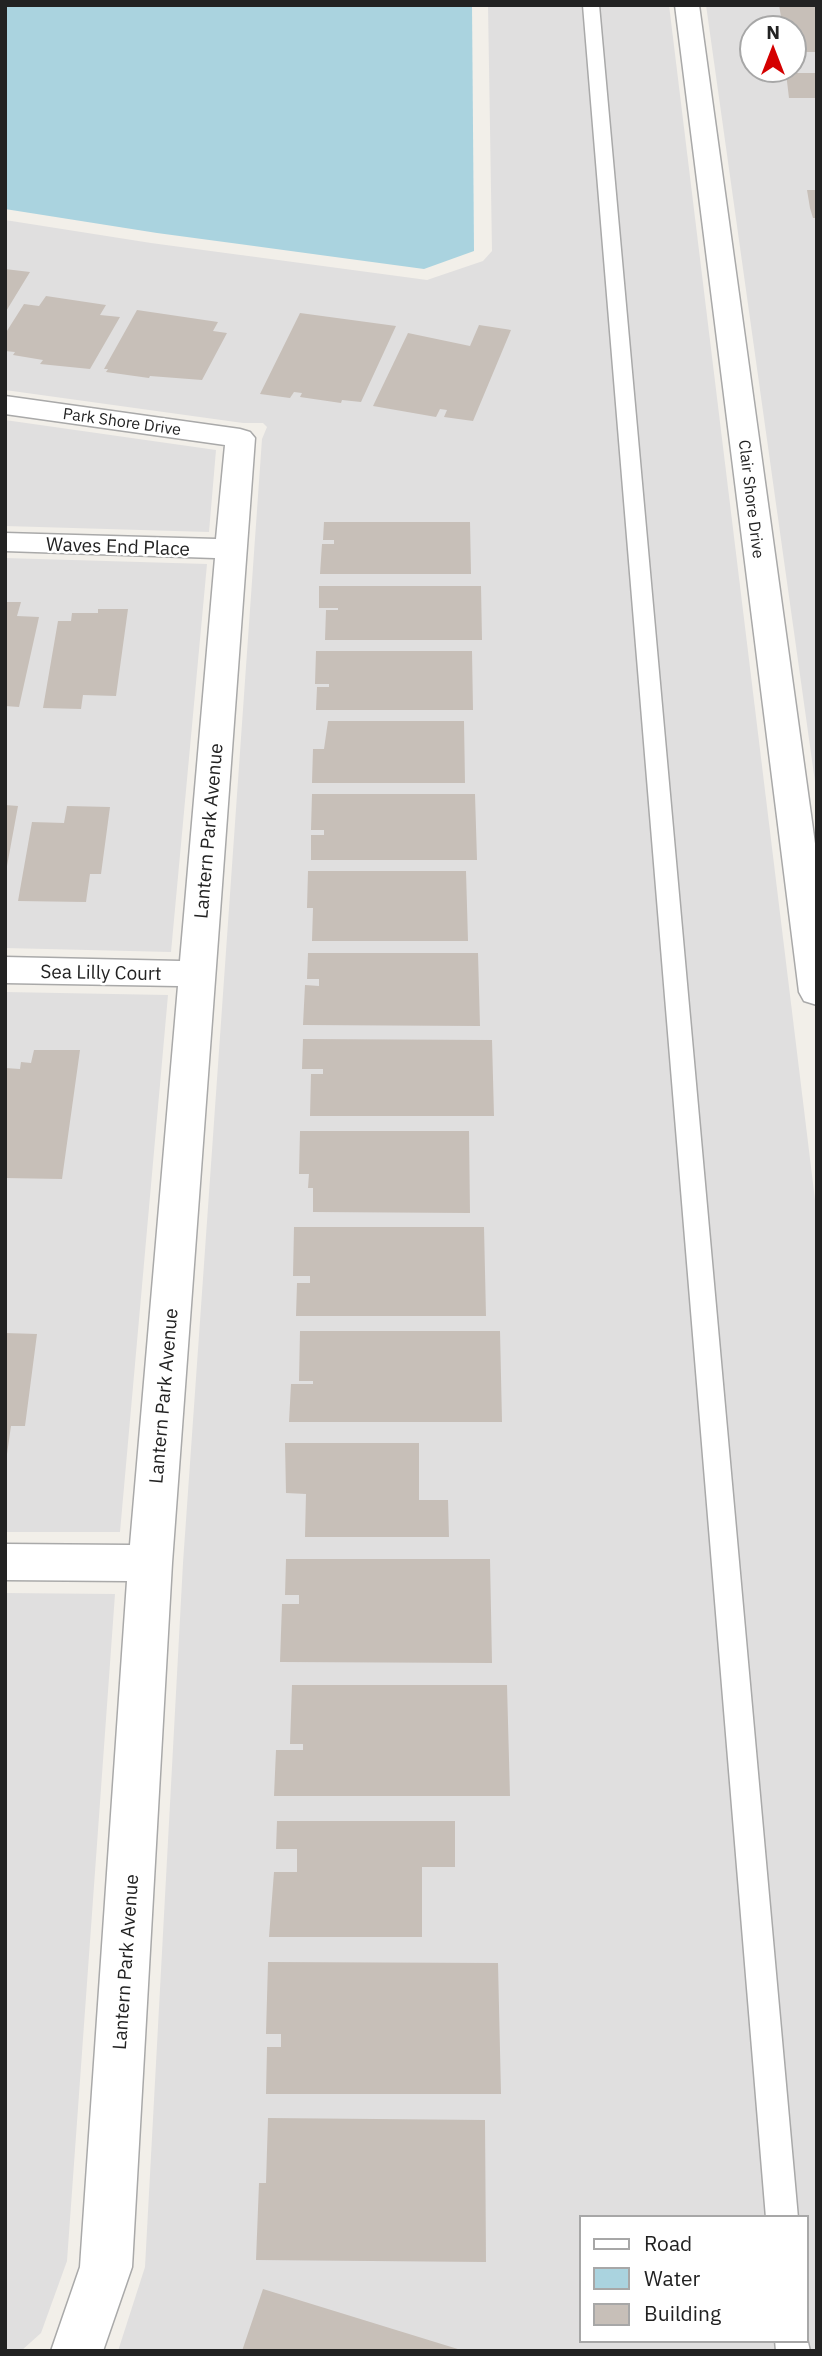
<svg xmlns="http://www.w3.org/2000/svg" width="822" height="2356" viewBox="0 0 822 2356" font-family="'IBM Plex Sans',sans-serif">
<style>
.residential{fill:#e0dfdf;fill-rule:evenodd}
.water{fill:#aad3df}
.building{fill:#c7bfb8}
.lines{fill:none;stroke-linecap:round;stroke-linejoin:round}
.service-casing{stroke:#a9a9a9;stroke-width:3}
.minor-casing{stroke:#a9a9a9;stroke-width:3}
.service{fill:#fff;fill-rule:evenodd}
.minor{fill:#fff;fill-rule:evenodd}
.labels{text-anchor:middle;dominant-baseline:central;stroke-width:5;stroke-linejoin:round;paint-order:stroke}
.far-street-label{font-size:16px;fill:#222;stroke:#fff}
.street-label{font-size:19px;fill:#222;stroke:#fff}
</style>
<rect width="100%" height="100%" fill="#f2efe9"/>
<path class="residential" d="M488,5H669L817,1216V2351H118L145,2267L183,1563L262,439L267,427L263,423H243L5,390V220L151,243L427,280L483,261L492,251ZM582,2218H806V2340H582Z
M706,5H817V796ZM752,28H794V70H752Z
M5,420L216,450L209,532L5,526Z
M5,558L207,564L171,952L5,948Z
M5,992L168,995L120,1532H5Z
M5,1593L115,1594L67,2261L41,2333L21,2351H5Z"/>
<path class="water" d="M9,5H472L474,251L424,269L157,233L5,209V8Z"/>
<path class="building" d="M779,5H817V52H794V28H783Z
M786,73H817V98H789Z
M807,190H817V218H813L810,208Z
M5,269L30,272L5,313Z
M46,296L106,305L100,315L120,317L90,369L40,364L43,360L13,355L15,352L5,351V334L24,304L39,306Z
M137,310L218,322L213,331L227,333L202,380L150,376L149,378L106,372L108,369H104Z
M300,313L396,326L361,402L342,400L341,403L300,397L302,393L294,392L290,398L260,394Z
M479,325L511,330L473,421L444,417L447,410L440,409L436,417L373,406L408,333L470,346Z
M324,522H470L471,574H320L322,544H334V540H323Z
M319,586H481L482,640H325L326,610H338V608H319Z
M5,602H21L17,616L39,617L19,707L5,706Z
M98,609H128L116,696L83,695L81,709L43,708L58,621H71L72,613H98Z
M316,651H472L473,710H316L317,687H329V684H315Z
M328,721H464L465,783H312L313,749H324Z
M312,794H475L477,860H311V835H324V830H311Z
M5,805L18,806L7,866H5Z
M67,806L110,807L101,874H90L86,902L18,901L32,822L64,823Z
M308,871H466L468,941H312L313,908H307Z
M308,953H478L480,1026L303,1025L305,985L319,986V979H307Z
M303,1039L492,1040L494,1116H310L311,1074H323V1069H302Z
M34,1050H80L62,1179L5,1178V1068L20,1069L21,1062L31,1063Z
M300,1131H469L470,1213L313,1212V1188H308L309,1174H299Z
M294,1227H484L486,1316H296L297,1283H310V1276H293Z
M300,1331H500L502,1422H289L291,1384H313V1381H299Z
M5,1333L37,1334L25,1426H11L7,1454Z
M285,1443H419V1500H448L449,1537H305L306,1494L286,1493Z
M286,1559H490L492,1663L280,1662L282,1604H299V1595H285Z
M292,1685H507L510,1796H274L276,1750H303V1744H290Z
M277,1821H455V1867H422V1937H269L274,1872H297V1849H276Z
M268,1962L498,1963L501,2094H266L267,2047H281V2034H266Z
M268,2118L485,2120L486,2262L256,2260L259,2183H266Z
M263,2289L461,2350V2351H242Z"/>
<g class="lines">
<defs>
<path id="service" d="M583,5H599L798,2218H766Z
M806,2334L810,2351H776L775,2340H806Z"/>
<path id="minor" d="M675,5H699L817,858V1005L804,1001L799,992Z
M5,396L240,429L250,432L255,438L172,1563L132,2267L103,2351H51L80,2267L127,1581L5,1580V1544L130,1545L178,986L5,983V957L180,961L215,558L5,551V533L216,539L225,445L5,414Z"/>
</defs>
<use href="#service" class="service-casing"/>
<use href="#minor" class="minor-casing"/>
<use href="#service" class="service"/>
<use href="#minor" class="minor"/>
</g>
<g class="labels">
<g class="far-street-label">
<text transform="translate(122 421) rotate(8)">Park Shore Drive</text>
<text transform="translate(752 499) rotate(83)">Clair Shore Drive</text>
</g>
<g class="street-label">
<text transform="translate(118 546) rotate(2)">Waves End Place</text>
<text transform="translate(208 831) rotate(-85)">Lantern Park Avenue</text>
<text transform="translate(101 972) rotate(1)">Sea Lilly Court</text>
<text transform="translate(163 1396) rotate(-85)">Lantern Park Avenue</text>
<text transform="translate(125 1962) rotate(-86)">Lantern Park Avenue</text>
</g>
</g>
<rect width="822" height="2356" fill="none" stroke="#222222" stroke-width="14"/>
<rect x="580" y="2216" width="228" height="126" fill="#ffffff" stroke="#a7a7a7" stroke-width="2"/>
<rect x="594" y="2239" width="35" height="10" fill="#ffffff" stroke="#a7a7a7" stroke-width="2"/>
<text x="644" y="2251" font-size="21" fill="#222222">Road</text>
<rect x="594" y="2268" width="35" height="21" fill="#aad3df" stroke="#a7a7a7" stroke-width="2"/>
<text x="644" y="2286" font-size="21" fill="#222222">Water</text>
<rect x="594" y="2304" width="35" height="21" fill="#c7bfb8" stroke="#a7a7a7" stroke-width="2"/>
<text x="644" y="2321" font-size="21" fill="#222222">Building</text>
<g transform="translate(773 49)"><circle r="33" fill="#ffffff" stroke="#a7a7a7" stroke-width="2"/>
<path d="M0-5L12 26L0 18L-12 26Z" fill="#d40000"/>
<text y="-10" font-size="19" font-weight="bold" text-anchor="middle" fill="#222222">N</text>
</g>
</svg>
